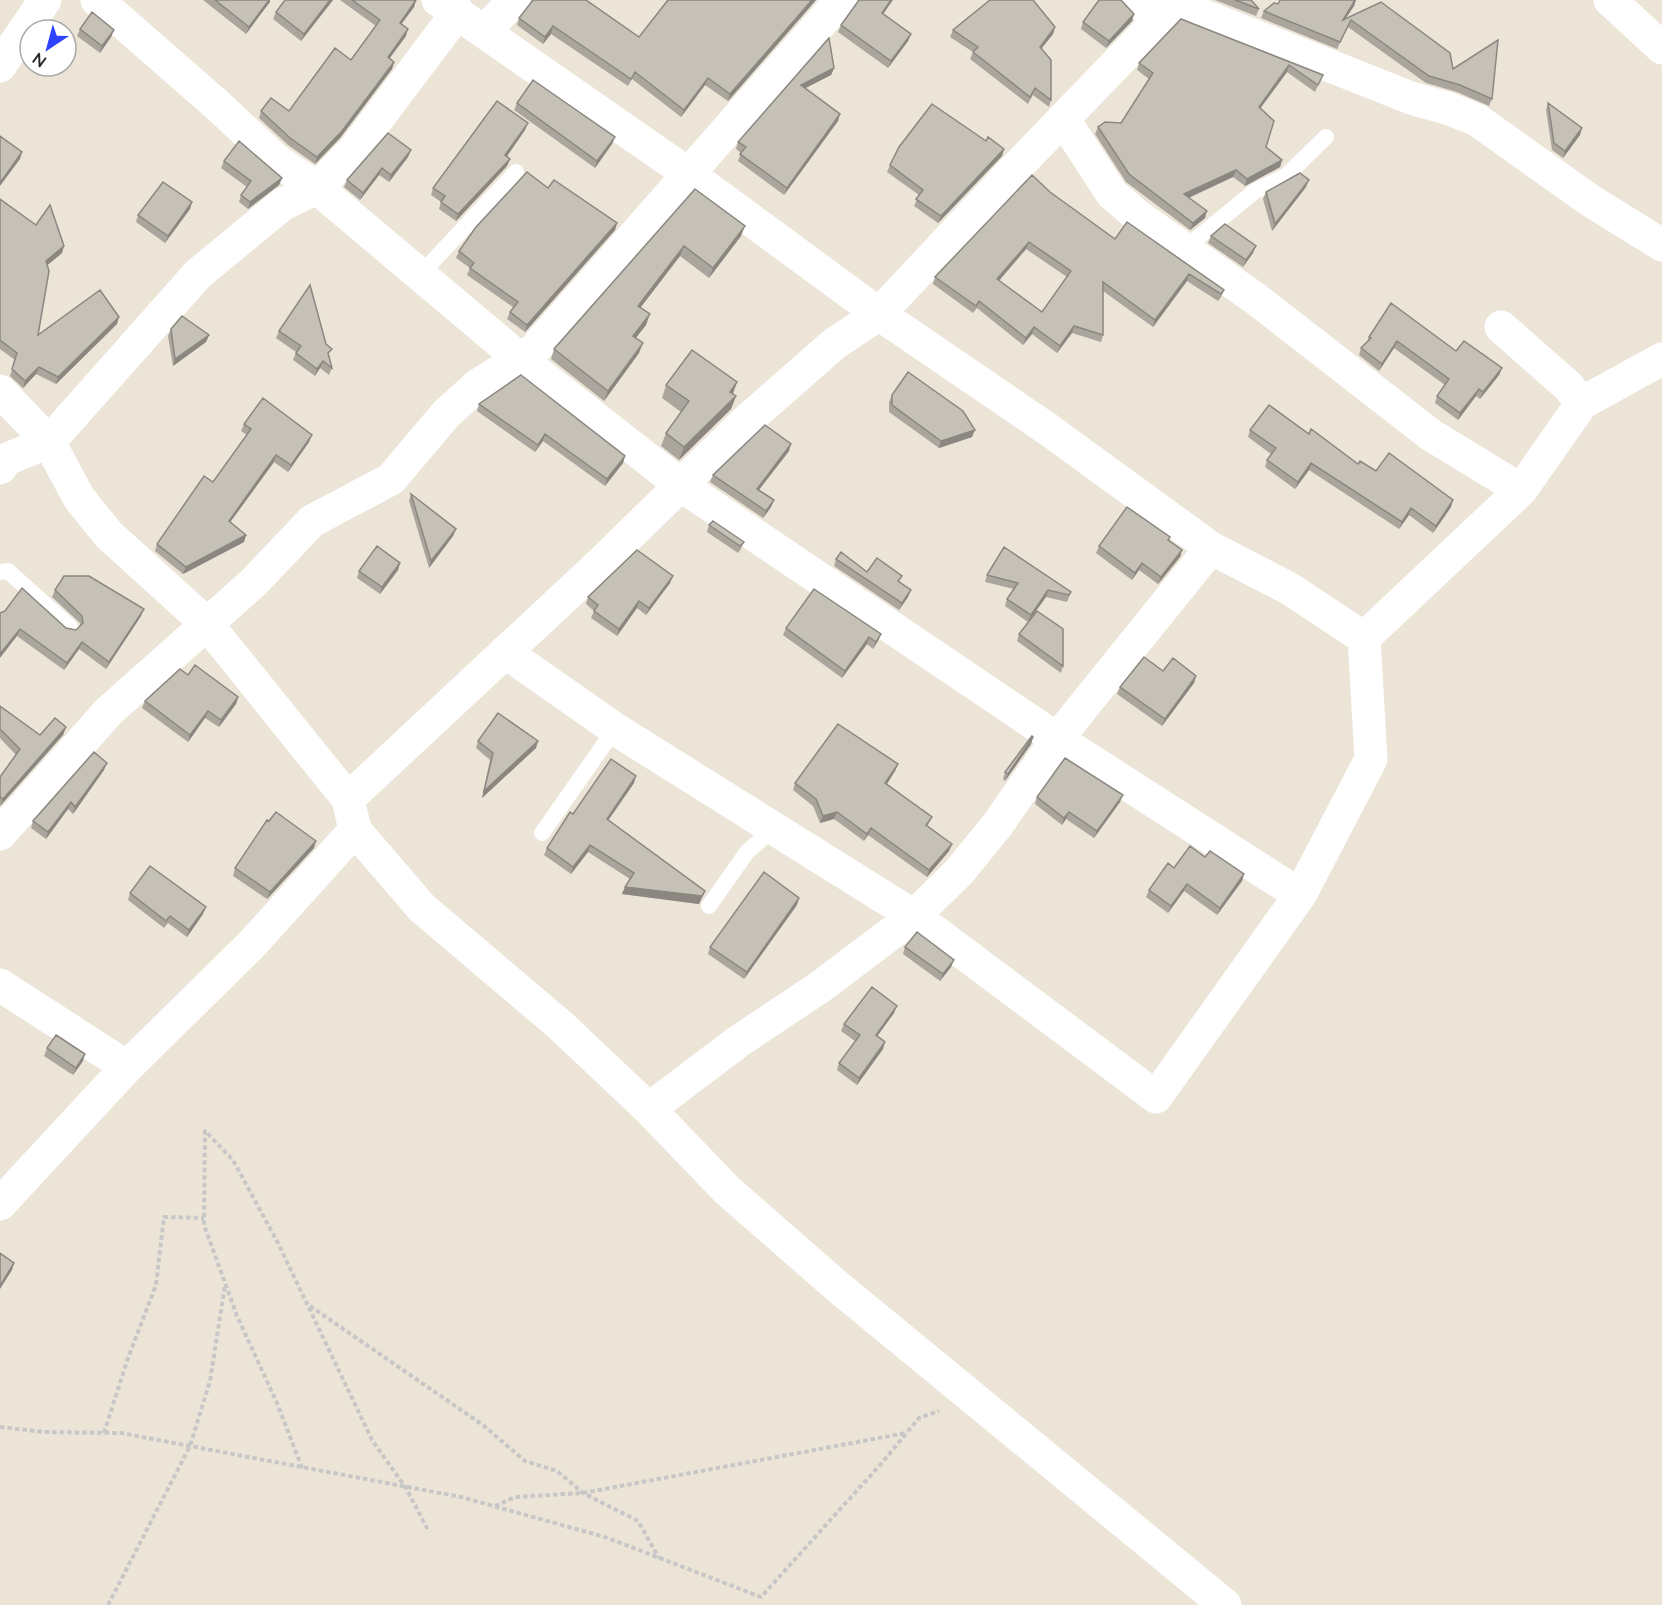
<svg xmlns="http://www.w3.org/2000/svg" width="1662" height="1605" viewBox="0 0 1662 1605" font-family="Lato,sans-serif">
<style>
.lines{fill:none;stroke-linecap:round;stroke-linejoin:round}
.path{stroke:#c7c7c7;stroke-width:4;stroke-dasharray:4.5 3;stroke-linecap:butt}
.service{stroke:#fff;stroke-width:16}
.minor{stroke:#fff;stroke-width:33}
.wall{fill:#aaa69d;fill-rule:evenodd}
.shaded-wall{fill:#8b8780}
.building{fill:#c6c1b7;stroke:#8b8780;stroke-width:1.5;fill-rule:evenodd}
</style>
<rect width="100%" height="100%" fill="#ebe4d7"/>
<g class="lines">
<path class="path" d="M310,1306L483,1425L525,1461L557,1471L583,1493L638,1521L659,1558
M0,1427L44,1432L121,1433L461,1497L605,1537L761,1597L880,1465L919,1418L939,1411
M104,1433L128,1358L156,1285L164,1217L204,1218
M302,1468L277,1403L237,1316L204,1225L205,1131L233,1160L278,1243L372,1440L406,1488L429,1532
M495,1506L515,1497L583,1493L906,1433
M108,1605L190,1446L210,1381L225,1285"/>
<path class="service" d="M1184,249L1255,191L1286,176L1326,137
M420,275L516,172
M0,572L8,571L70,627
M542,833L615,729
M709,906L747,852L773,829"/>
<path class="minor" d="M97,0L215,103L276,160L317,188L520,359L682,486L1057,739L1300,895
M438,0L690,175L879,314L1049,430L1211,548L1290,589L1364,638
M1136,0L1158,18
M1610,0L1662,48
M1174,4L1411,98L1450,109L1477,120L1591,201L1662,245
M484,32L514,0
M0,66L45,0
M1064,120L1112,194L1139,217L1256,299L1431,435L1521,490
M1501,327L1568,386L1582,403
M0,391L49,442L79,498L109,535L207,624L348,799L355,830L422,908L560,1025L649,1109L727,1190L838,1287L1225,1605
M0,468L7,459L49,442L198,274L283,204L317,188L354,150L458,12
M505,652L615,729L914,916L1156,1097L1300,895L1371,759L1364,638L1521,490L1582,403L1662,359
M348,799L601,563L743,424L834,344L879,314L1010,174L1178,0
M0,834L108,712L254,582L312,521L391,479L446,414L478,385L534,350L841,0
M0,985L127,1067
M649,1109L739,1041L820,987L914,916L959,872L998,824L1057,739L1211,548
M0,1204L127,1067L252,944L355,830"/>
</g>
<path class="wall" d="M203,0H270L246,34Z
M285,0H333L301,41L273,19L276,12Z
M340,0H416L414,7L401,24L406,36L390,58L394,62L392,69L340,138L315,164L288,145L259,118L261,111H289L351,60L376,26Z
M532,0H586L639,37L816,0L728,101L705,85L681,117L632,79L628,86L551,34L543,44L517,25L519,18L532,1Z
M1215,0H1251L1259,9L1256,16Z
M1356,0L1354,6L1345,19L1381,2L1453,69L1492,99L1489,106L1457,92L1426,83L1348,27L1337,49L1261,18L1264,11L1278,4Z
M883,14L911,34L908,41L888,68L838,32L841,25Z
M1134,14L1132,21L1106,48L1081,29L1083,22Z
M1181,19L1323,75L1315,92L1287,72L1260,109L1266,147L1282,160L1280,167L1245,186L1233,177L1189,198L1205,218L1190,230L1126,182L1095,134L1098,127L1121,123L1149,79L1137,70L1139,63Z
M1055,27L1053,34L1041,49L1051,100L1049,107L1033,95L1028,104L970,59L973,52L950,37L953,30Z
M80,29L114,30L111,37L100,53L77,36Z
M829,38L834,68L831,75L805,88L838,121L784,195L738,161L741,153L736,149L738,142Z
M517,103L615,137L612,144L595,168L514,110Z
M1548,103L1580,135L1563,158L1552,150L1546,110Z
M528,123L525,130L507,156L510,159L507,166L456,221L439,209L441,202L431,195L433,188Z
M986,141L1004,149L1002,156L938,223L914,206L919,195L887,172L890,165Z
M411,150L408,157L389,182L379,175L360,200L344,187L347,180Z
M224,161L282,178L279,185L248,209L239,202L241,195L247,187L221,168Z
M1306,187L1272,231L1263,199L1266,192Z
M548,188L617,223L615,230L525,332L507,319L510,312L513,307L467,275L470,268L456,258L459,251Z
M695,189L741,236L709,278L680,256L640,308L646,325L636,338L639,353L604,401L551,359L554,349Z
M1050,192L1115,239L1224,290L1221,297L1218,301L1187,281L1153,327L1103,291V335L1101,342L1072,333L1057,353L1032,334L1023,345L977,308L973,313L933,284L935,277ZM1026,249L1067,277L1042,312L999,281Z
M0,199L62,253L47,265L38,335L117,324L56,384L36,374L23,388L10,376L15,360L0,349Z
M190,209L165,243L136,222L138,215Z
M1211,236L1253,253L1243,267L1208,243Z
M171,329L209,335L206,342L173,366L168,336Z
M279,331L329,356L332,368L329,375L320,368L315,376L293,360L296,352L276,338Z
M1369,337L1456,351L1502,368L1499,375L1480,399L1476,396L1458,420L1435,403L1437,396L1445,385L1394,348L1379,371L1359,355L1361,348L1367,342Z
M737,382L733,394L736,396L731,409L679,460L661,446L666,433L681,412L662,398L666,385Z
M892,395L972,437L939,448L889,412V402Z
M479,404L625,456L623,463L605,486L543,441L535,452L477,411Z
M244,424L309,442L288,472L274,462L230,522L246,535L244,542L183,574L155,551L157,544L213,482L247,435L241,431Z
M1250,430L1309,434L1358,464L1451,507L1433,533L1409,515L1399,529L1309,470L1295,489L1265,467L1267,460L1271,454L1248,437Z
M789,451L759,490L774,500L771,507L763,518L710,482L713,475Z
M411,494L456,529L453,536L429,568L409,501Z
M709,525L744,542L741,549L738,553L707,532Z
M1170,537L1169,540L1182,550L1180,557L1158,584L1139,570L1132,580L1096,553L1099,546Z
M836,559L867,572L900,582L908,597L899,610L834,566Z
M400,563L398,570L380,594L357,578L359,571Z
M987,575L1071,592L1067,602L1046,597L1028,622L1005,606L1007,599L1014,589L985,582Z
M670,583L646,615L637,608L617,636L591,618L594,611L586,604L588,597Z
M814,589L878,641L873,649L867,644L842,678L783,635L786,628Z
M55,590L141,616L106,669L79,649L64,670L17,636L0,613L76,630L80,626V623L52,597Z
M1019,634L1063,666L1061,673L1017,641Z
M1163,671L1196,676L1194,683L1162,726L1117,694L1120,687Z
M188,675L238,697L236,704L219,727L205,718L188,742L142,708L145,701Z
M0,706L40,735L66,727L63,735L0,806V777L16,755L0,738Z
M1033,737L1031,744L1005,781L1003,779L1005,772Z
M478,741H538L536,748L482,798L490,760L476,748Z
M898,764L895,771L887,784L932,817L927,827L952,844L949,851L927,877L868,835L864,841L834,819L820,823L813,806L793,790L795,783Z
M104,770L73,814L68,809L46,839L31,828L33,821Z
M634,783L608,821L705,891L699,904L622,894L625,887L630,879L588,852L571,874L544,855L547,848L573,814Z
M1037,797L1120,802L1094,838L1066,819L1062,825L1035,804Z
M314,848L267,899L233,876L235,868Z
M1205,857L1244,874L1242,881L1217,915L1184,891L1168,913L1146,897L1149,890L1174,868Z
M130,893L203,914L187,937L168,923L164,928L128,900Z
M797,905L744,979L708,954L710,947Z
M905,947L954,960L951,967L940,981L903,954Z
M894,1013L877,1036L883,1049L857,1085L837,1070L839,1063L855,1041L841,1031L844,1024Z
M47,1048L83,1061L73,1075L44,1056Z"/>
<path class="shaded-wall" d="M269,0H270V2L246,34L249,27Z
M330,0H333L301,41L304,34Z
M416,0L414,7L397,30L400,23Z
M812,0H816L728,101L730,94Z
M891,0H893L879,20L882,13Z
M1356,0L1354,6L1340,27L1343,20Z
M1134,14L1132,21L1106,48L1109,41Z
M553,26L551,34L543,44L545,37Z
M1055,27L1053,34L1037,54L1040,47Z
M408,29L406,36L385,64L388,57Z
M114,30L111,37L100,53L102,46Z
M911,34L908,41L888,68L891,61Z
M394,62L392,69L340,138L315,164L317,157Z
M1289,65L1287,72L1256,114L1259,107Z
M834,68L831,75L798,92L801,85Z
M708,78L705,85L681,117L684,110Z
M840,114L838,121L784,195L787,188Z
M528,123L525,130L503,162L505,155Z
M1582,128L1580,135L1563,158L1565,151Z
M615,137L612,144L595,168L597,161Z
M1004,149L1002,156L938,223L941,216Z
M411,150L408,157L389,182L391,175Z
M22,152L20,159L0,186V183Z
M510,159L507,166L456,221L458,214Z
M1282,160L1280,167L1245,186L1247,179Z
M382,168L379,175L360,200L363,193Z
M1236,170L1233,177L1181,201L1184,194Z
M282,178L279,185L248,209L250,202Z
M1309,180L1306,187L1272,231L1275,224Z
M192,202L190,209L165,243L168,236Z
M1207,211L1205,218L1190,230L1193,223Z
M617,223L615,230L525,332L527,325Z
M745,226L741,236L709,278L713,268Z
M1029,242L1026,249L994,286L997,279Z
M64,246L62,253L44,268L46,261Z
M684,246L680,256L634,316L638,306Z
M1256,246L1253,253L1243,267L1246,260Z
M1189,274L1187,281L1153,327L1155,320Z
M650,314L646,325L629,346L633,336Z
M119,317L117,324L56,384L58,377Z
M1074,326L1072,333L1057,353L1060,346Z
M1034,327L1032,334L1023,345L1026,338Z
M209,335L206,342L173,366L175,359Z
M1397,341L1394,348L1379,371L1382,364Z
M643,343L639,353L604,401L608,391Z
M323,361L320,368L315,376L317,369Z
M39,367L36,374L23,388L25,381Z
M1502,368L1499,375L1480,399L1483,392Z
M737,382L732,395L730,392Z
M1479,389L1476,396L1458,420L1460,413Z
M736,396L731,409L679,460L684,447Z
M975,430L972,437L939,448L941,441Z
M545,434L543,441L535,452L538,445Z
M312,435L309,442L288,472L291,465Z
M791,444L789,451L754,496L757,489Z
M276,455L274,462L226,528L229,521Z
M625,456L623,463L605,486L607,479Z
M1311,463L1309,470L1295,489L1298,482Z
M774,500L771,507L763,518L766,511Z
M1453,500L1451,507L1433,533L1436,526Z
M1411,508L1409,515L1399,529L1402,522Z
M456,529L453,536L429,568L431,561Z
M246,535L244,542L183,574L186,567Z
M1182,550L1180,557L1158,584L1161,577Z
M400,563L398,570L380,594L382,587Z
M1142,563L1139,570L1132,580L1135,573Z
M673,576L670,583L646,615L649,608Z
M911,590L908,597L899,610L902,603Z
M1048,590L1046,597L1028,622L1031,615Z
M639,601L637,608L617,636L619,629Z
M144,609L141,616L106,669L109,662Z
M20,629L17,636L0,658V654Z
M881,634L878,641L873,649L876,642Z
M869,637L867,644L842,678L845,671Z
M82,642L79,649L64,670L67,663Z
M1196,676L1194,683L1162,726L1165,719Z
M238,697L236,704L219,727L221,720Z
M208,711L205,718L188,742L190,735Z
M66,727L63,735L0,806L3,799Z
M1033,737L1031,744L1005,781L1008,774Z
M538,741L536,748L482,798L484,791Z
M107,763L104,770L73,814L75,807Z
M898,764L895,771L883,790L885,783Z
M636,776L634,783L604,826L607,819Z
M1123,795L1120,802L1094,838L1097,831Z
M71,802L68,809L46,839L48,832Z
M837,812L834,819L820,823L823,816Z
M1069,812L1066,819L1062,825L1064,818Z
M871,828L868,835L864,841L867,834Z
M316,841L314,848L267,899L270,892Z
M952,844L949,851L927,877L929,870Z
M590,845L588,852L571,874L573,867Z
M1244,874L1242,881L1217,915L1220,908Z
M1187,884L1184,891L1168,913L1171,906Z
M625,887L705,891L699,904L622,894Z
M799,898L797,905L744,979L747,972Z
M206,907L203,914L187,937L189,930Z
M954,960L951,967L940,981L943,974Z
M897,1006L894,1013L873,1042L876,1035Z
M885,1042L883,1049L857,1085L859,1078Z
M85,1054L83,1061L73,1075L76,1068Z
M14,1263L12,1270L0,1289V1286Z"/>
<path class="building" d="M215,0H269L249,27Z
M285,0H330L304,34L276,12Z
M352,0H416L400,23L408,29L388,57L394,62L342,131L317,157L290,138L261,111L271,98L289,111L335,48L351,60L380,20Z
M533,0H586L639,37L668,0H812L730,94L708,78L684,110L635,72L631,79L553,26L545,37L519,18Z
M859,0H891L882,13L911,34L891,61L841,25Z
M990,0H1033L1055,27L1040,47L1051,60V100L1035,88L1030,97L973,52L978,47L953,30Z
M1099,0H1121L1134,14L1109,41L1083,22Z
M1235,0H1251L1259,9Z
M1280,0H1355L1343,20L1381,2L1450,53L1453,69L1498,40L1492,99L1460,85L1429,76L1351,20L1340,42L1264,11L1274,3L1278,4Z
M92,12L114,30L102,46L80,29Z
M1181,19L1323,75L1318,85L1289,65L1259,107L1274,121L1266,147L1282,160L1247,179L1236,170L1184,194L1207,211L1193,223L1129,174L1098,127L1105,122L1121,123L1153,73L1139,63Z
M829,38L834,68L801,85L840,114L787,188L740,154L746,147L738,142Z
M533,80L615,137L597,161L517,103Z
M497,101L528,123L505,155L510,159L458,214L441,202L445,196L433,188Z
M1548,103L1582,128L1565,151L1554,143Z
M932,104L986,141L988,137L1004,149L941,216L916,199L923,190L890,165L899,147Z
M388,133L411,150L391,175L382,168L363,193L347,180Z
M0,136L22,152L0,183Z
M239,141L282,178L250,202L241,195L251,181L224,161Z
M527,172L548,188L554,180L617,223L527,325L510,312L518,302L470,268L474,263L459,251L476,227Z
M1300,173L1309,180L1275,224L1266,192Z
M1032,175L1050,192L1115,239L1127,222L1224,290L1221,294L1189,274L1155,320L1103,282V335L1074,326L1060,346L1034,327L1026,338L979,301L976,306L935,277ZM1029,242L1071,271L1042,312L997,279Z
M163,182L192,202L168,236L138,215Z
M695,189L745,226L713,268L684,246L638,306L650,314L633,336L643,343L608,391L554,349Z
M0,199L36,225L50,205L64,246L46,261L49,271L38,335L100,290L119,317L58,377L39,367L25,381L12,369L17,353L0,340Z
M1225,224L1256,246L1246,260L1211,236Z
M310,285L326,344L332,349L328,353L332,368L323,361L317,369L296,353L301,346L279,331Z
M1391,303L1456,351L1464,341L1502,368L1483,392L1479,389L1460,413L1437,396L1449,379L1397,341L1382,364L1361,348L1371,338L1369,337Z
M182,316L209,335L175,359L171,329Z
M692,350L737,382L730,392L736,396L684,447L666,433L689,401L666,385Z
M908,372L963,411L975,430L941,441L892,405V395Z
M521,375L625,456L607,479L545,434L538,445L479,404Z
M263,398L312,435L291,465L276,455L229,521L246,535L186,567L157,544L204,476L213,482L251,429L244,424Z
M1269,405L1309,434L1311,429L1358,464L1360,461L1376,471L1389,453L1453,500L1436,526L1411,508L1402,522L1311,463L1298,482L1267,460L1276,448L1250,430Z
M765,425L791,444L757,489L774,500L766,511L713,475Z
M411,494L456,529L431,561Z
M1127,507L1170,537L1168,540L1182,550L1161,577L1142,563L1135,573L1099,546Z
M713,521L744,542L740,546L709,525Z
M377,546L400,563L382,587L359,571Z
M1004,547L1071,592L1069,595L1048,590L1031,615L1007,599L1018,583L987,575Z
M637,550L673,576L649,608L639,601L619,629L594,611L598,605L588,597Z
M841,552L867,572L877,558L902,576L898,581L911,590L902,603L836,559Z
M64,576H89L144,609L109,662L82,642L67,663L20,629L0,654V613L5,611L22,588L66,628L76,630L83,623L82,616L55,590Z
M814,589L881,634L876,642L869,637L845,671L786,628Z
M1037,611L1063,629V666L1019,634Z
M1144,657L1163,671L1173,658L1196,676L1165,719L1120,687Z
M195,665L238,697L221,720L208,711L190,735L145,701L180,669L188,675Z
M0,706L40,735L55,718L66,727L3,799L0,797V777L20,749L0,729Z
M498,713L538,741L484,791L493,753L478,741Z
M838,724L898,764L885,783L932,817L926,825L952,844L929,870L871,828L867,834L837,812L823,816L816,799L795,783Z
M1032,736L1033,737L1008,774L1005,772Z
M94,752L107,763L75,807L71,802L48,832L33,821Z
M1065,758L1123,795L1097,831L1069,812L1064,818L1037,797Z
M611,759L636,776L607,819L705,891L702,896L625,887L634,873L590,845L573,867L547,848L570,812L573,814Z
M276,812L316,841L270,892L235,868L267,820L269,821Z
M1190,846L1205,857L1210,851L1244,874L1220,908L1187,884L1171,906L1149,890L1168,863L1174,868Z
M150,866L206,907L189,930L170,916L166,921L130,893Z
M764,872L799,898L747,972L710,947Z
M917,932L954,960L943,974L905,947Z
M872,987L897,1006L876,1035L885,1042L859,1078L839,1063L860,1035L844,1024Z
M56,1035L85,1054L76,1068L47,1048Z
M0,1253L14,1263L0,1286Z"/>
<g transform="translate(48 48) rotate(216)"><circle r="28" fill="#ffffff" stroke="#a9a9a9" stroke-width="1.5"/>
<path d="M0-4.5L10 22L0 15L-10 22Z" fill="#2f42ff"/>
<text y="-9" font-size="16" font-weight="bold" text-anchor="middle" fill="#272727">N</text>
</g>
</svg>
